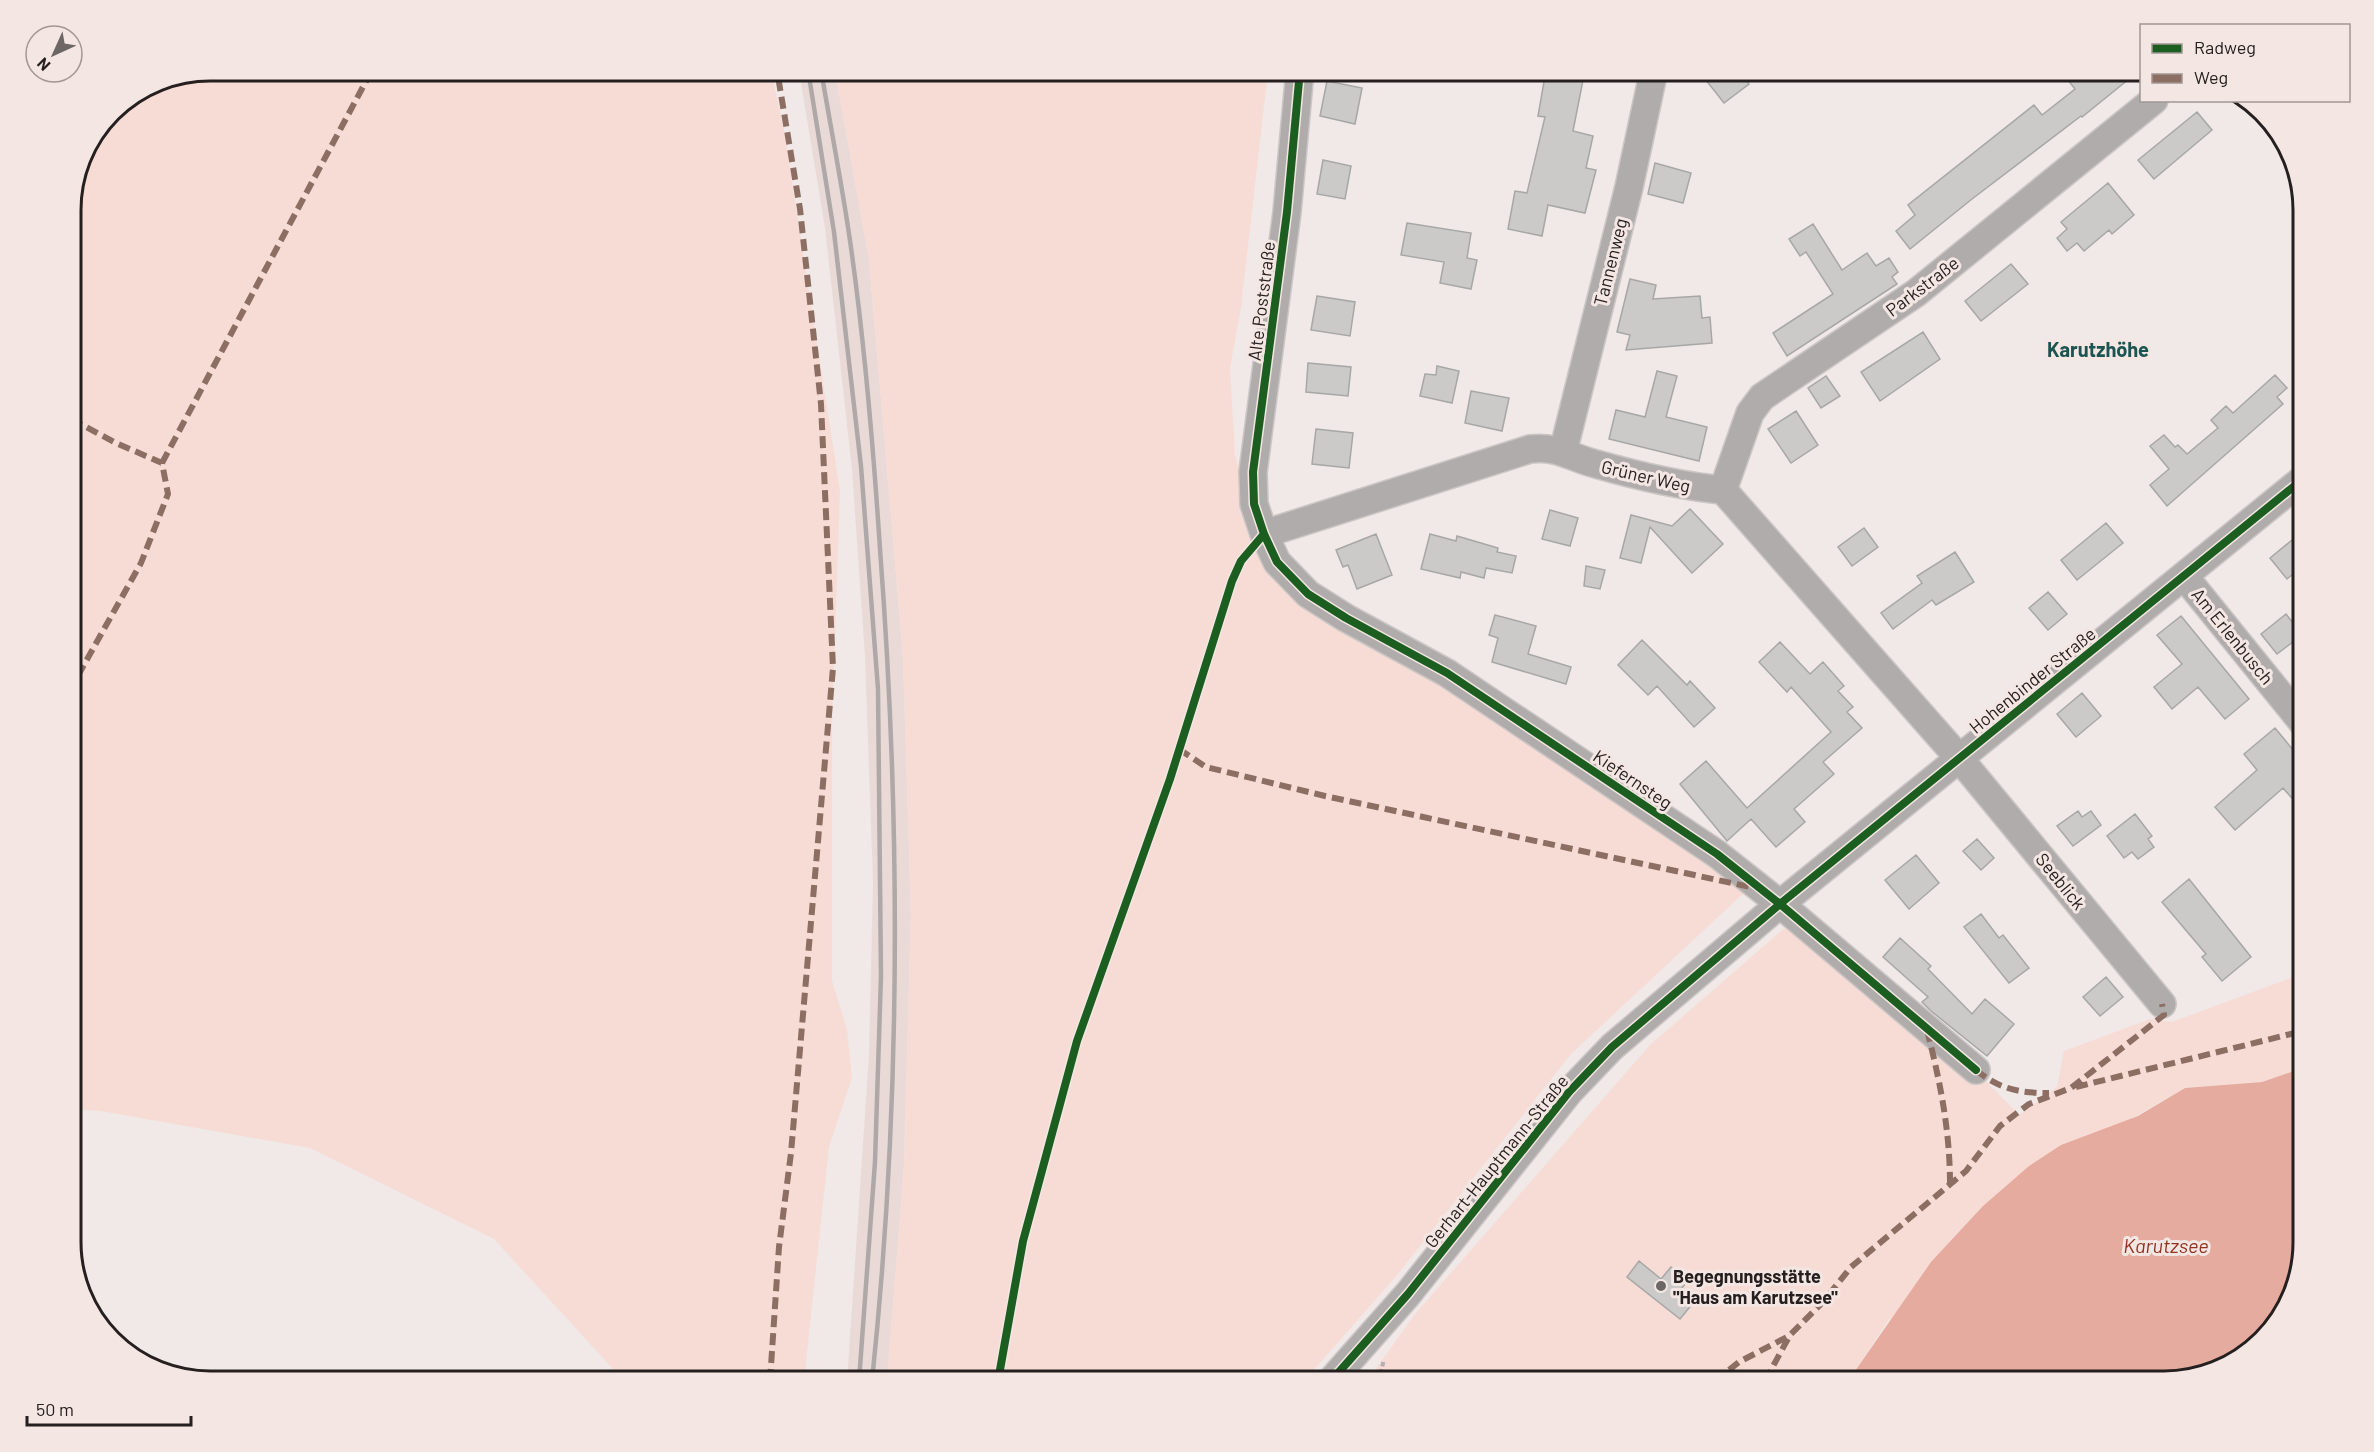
<svg xmlns="http://www.w3.org/2000/svg" width="2374" height="1452" viewBox="0 0 2374 1452" font-family="Barlow,sans-serif">
<style>
.built{fill:#eadad7}
.green{fill:#f7dcd6}
.water{fill:#e5ab9e}
.building{fill:#cbcac9;stroke:#a7a7a6;stroke-width:1.5}
.lines{fill:none;stroke-linecap:round;stroke-linejoin:round}
.minor-casing{stroke:#cbc6c4;stroke-width:30}
.path{stroke:#b4afae;stroke-width:4;stroke-dasharray:4.5 3;stroke-linecap:butt}
.minor{stroke:#afacab;stroke-width:27}
.rail{stroke:#aea9a8;stroke-width:4.5}
.quiet{stroke:#8d6e63;stroke-width:6;stroke-dasharray:12 6;stroke-linecap:butt}
.cycleway-casing{stroke:#f4e6e3;stroke-width:11}
.cycleway{stroke:#1b5e20;stroke-width:8}
.poi-dot{fill:#6c6665;stroke:#f4e6e3;stroke-width:2}
.labels{text-anchor:middle;dominant-baseline:central;stroke-width:6;stroke-linejoin:round;paint-order:stroke}
.street-label{font-size:18px;fill:#25201f;stroke:#f4e6e3}
.poi-label{font-size:18px;font-weight:bold;fill:#25201f;stroke:#f4e6e3;text-anchor:start}
.neighbourhood-label{font-size:20px;font-weight:bold;fill:#1a5552;stroke:#f4e6e3}
.water-label{font-size:20px;font-style:italic;fill:#903320;stroke:#f4e6e3}
.rim{fill:none;stroke:#25201f;stroke-width:3}
</style>
<rect width="100%" height="100%" fill="#f0e9e7"/>
<path class="built" d="M799,71H835L869,259L903,655L911,914L904,1167L887,1381H847L869,1055L873,882L865,656L852,469L825,228Z"/>
<path class="green" d="M210,71H771L784,130L840,491L832,725V981L847,1029L852,1078L829,1147L804,1381H624L494,1239L310,1148L101,1111L71,1109V201L85,149L112,111L157,81Z
M835,71H1268L1241,308L1230,368L1235,455L1242,480L1274,561L1621,799L1745,892L1571,1054L1398,1274L1304,1381H887L904,1167L911,914L903,655L869,259Z
M1796,918C1872,981 1951,1043 2019,1115L2057,1087L2064,1051L2150,1019L2172,1022L2291,978L2303,967V1068L2262,1082L2185,1088L2129,1120L2061,1145L1888,1321L1848,1381H1367L1415,1314L1650,1045Z"/>
<path class="water" d="M2303,1068V1242L2285,1312L2234,1363L2164,1381H1848L1931,1262L1983,1206L2029,1166L2061,1145L2138,1116L2185,1088L2262,1082Z"/>
<path class="building" d="M1546,70L1584,75L1573,131L1593,136L1586,168L1596,170L1585,213L1548,205L1542,236L1508,229L1515,191L1527,193L1545,117L1538,116Z
M1698,70H1739L1749,84L1724,103Z
M2080,70H2140L2082,117L2081,116L1972,199L1910,249L1896,231L1915,215L1908,205L2034,105L2042,115L2075,89L2068,80Z
M1327,81L1362,88L1355,124L1320,116Z
M2197,112L2212,130L2154,179L2138,160Z
M1323,160L1351,166L1345,199L1317,194Z
M1655,163L1691,173L1683,203L1648,194Z
M2108,183L2134,215L2112,234L2109,230L2084,251L2077,243L2067,251L2057,238L2067,229L2061,222Z
M1407,223L1471,233L1467,258L1477,260L1471,289L1440,283L1444,262L1401,255Z
M1813,224L1842,270L1867,253L1876,266L1889,258L1898,272L1892,277L1897,284L1787,356L1773,333L1833,294L1806,252L1800,256L1789,239Z
M2011,264L2028,284L1981,321L1965,301Z
M1630,279L1656,285L1653,299L1700,296L1702,318L1710,317L1712,343L1626,350L1630,335L1617,332Z
M1317,296L1355,302L1350,336L1311,330Z
M1923,332L1940,359L1880,401L1861,372Z
M1308,363L1351,367L1348,396L1306,392Z
M1437,366L1459,371L1452,403L1420,396L1425,374L1436,375Z
M1657,371L1677,376L1666,417L1707,427L1699,461L1609,439L1616,410L1645,417Z
M2275,375L2287,388L2277,397L2283,404L2167,506L2150,485L2169,469L2150,446L2164,435L2175,447L2178,445L2187,454L2218,428L2211,420L2226,406L2233,413Z
M1826,376L1840,396L1821,408L1808,388Z
M1471,391L1509,398L1502,431L1465,423Z
M1796,411L1818,445L1791,463L1768,429Z
M1316,429L1353,433L1349,468L1312,464Z
M1690,509L1723,544L1692,573L1650,527L1641,563L1620,558L1631,515L1672,526Z
M1550,510L1578,518L1570,546L1542,539Z
M2106,523L2123,543L2077,580L2061,560Z
M1864,528L1878,547L1852,566L1838,547Z
M2303,531V566L2287,579L2270,558Z
M1376,534L1392,575L1357,589L1348,565L1343,567L1336,550Z
M1430,534L1456,541L1457,536L1498,548L1497,552L1516,556L1512,573L1486,568L1484,578L1461,572L1460,578L1421,569Z
M1955,552L1974,582L1936,605L1932,600L1893,629L1881,613L1922,583L1917,576Z
M1586,566L1605,570L1600,589L1584,586Z
M2048,592L2067,614L2048,630L2029,608Z
M2286,614L2302,635L2277,654L2261,634Z
M1495,615L1536,626L1528,654L1571,667L1566,684L1492,662L1498,638L1489,635Z
M2181,616L2249,699L2225,719L2198,687L2172,709L2154,687L2182,664L2157,635Z
M1642,640L1687,685L1690,681L1715,708L1694,727L1657,686L1648,695L1618,665Z
M1780,642L1810,674L1823,662L1844,686L1838,691L1853,707L1847,712L1862,728L1823,762L1834,774L1794,809L1805,822L1776,847L1751,819L1727,841L1680,784L1706,761L1747,808L1831,732L1791,687L1787,692L1759,662Z
M2082,693L2101,716L2076,737L2057,714Z
M2275,728L2303,762V811L2283,788L2235,830L2215,807L2257,770L2244,754Z
M2078,811L2082,817L2091,811L2101,825L2073,846L2057,826Z
M2135,814L2152,836L2148,839L2154,847L2138,859L2132,852L2124,858L2107,836Z
M1977,839L1994,858L1981,870L1963,851Z
M1916,855L1939,883L1909,909L1885,880Z
M2189,879L2251,957L2222,981L2202,957L2206,954L2162,902Z
M1981,914L1999,938L2003,935L2029,968L2009,983L1964,927Z
M1900,938L1931,966L1928,969L1972,1014L1985,999L2014,1024L1987,1056L1931,1011L1922,1002L1928,997L1883,957Z
M2106,977L2123,997L2100,1016L2083,997Z
M1639,1261L1661,1279L1671,1267L1688,1280L1679,1292L1693,1303L1680,1319L1627,1277Z"/>
<g class="lines">
<defs>
<path id="minor" d="M1300,70L1287,212L1253,472L1254,504L1264,534L1277,562L1308,594L1346,618L1447,673L1717,854L1780,904L1976,1070
M1563,452L1629,187L1654,70
M1723,490L1750,413L1762,397L1916,293L2154,100
M1264,534L1530,449C1559,446 1569,457 1596,464C1638,476 1679,486 1723,490L1959,758L2162,1004
M2184,576L2303,723
M1331,1381L1408,1294L1569,1092L1612,1047L1780,904L2303,479"/>
</defs>
<use href="#minor" class="minor-casing"/>
<path class="path" d="M1379,1381L1384,1359"/>
<use href="#minor" class="minor"/>
<path class="rail" d="M808,70L834,232L861,466L878,689L881,976L875,1162L859,1381
M821,70C830,123 840,175 848,227C864,333 873,442 880,549C901,826 901,1105 872,1381"/>
<path class="quiet" d="M71,419L116,443L162,463L168,494L141,563L71,688
M162,463L372,70
M1179,749L1206,767L1325,796L1755,888
M1927,1030C1940,1081 1950,1130 1950,1184
M1976,1070C1999,1089 2019,1093 2049,1093
M2076,1087L2303,1031
M89,1312L100,1318L140,1363
M770,1381L779,1247L791,1153L833,668L821,404L800,209L777,70
M1715,1381L1739,1362L1789,1336
M1765,1381L1790,1335L1823,1302L1851,1267L1966,1171L2000,1126L2029,1104L2071,1088L2164,1015L2162,1004"/>
<defs>
<path id="cycleway" d="M1300,70L1287,212L1253,472L1254,504L1264,534L1277,562L1308,594L1346,618L1447,673L1717,854L1780,904L1976,1070
M998,1381L1023,1241L1077,1041L1170,779L1232,581L1241,561L1264,534
M1331,1381L1408,1294L1569,1092L1612,1047L1780,904L2303,479"/>
</defs>
<use href="#cycleway" class="cycleway-casing"/>
<use href="#cycleway" class="cycleway"/>
</g>
<circle class="poi-dot" cx="1661" cy="1286" r="6"/>
<g class="labels">
<g class="street-label">
<text transform="translate(1610 262) rotate(-76)">Tannenweg</text>
<text transform="translate(1922 286) rotate(-37)">Parkstraße</text>
<text transform="translate(1261 301) rotate(-83)">Alte Poststraße</text>
<text transform="translate(1646 476) rotate(13)">Grüner Weg</text>
<text transform="translate(2233 636) rotate(51)">Am Erlenbusch</text>
<text transform="translate(2032 680) rotate(-39)">Hohenbinder Straße</text>
<text transform="translate(1633 779) rotate(34)">Kiefernsteg</text>
<text transform="translate(2061 881) rotate(51)">Seeblick</text>
<text transform="translate(1496 1161) rotate(-51)">Gerhart-Hauptmann-Straße</text>
</g>
<g class="poi-label">
<text x="1673" y="1276">Begegnungsstätte<tspan x="1673" dy="21">"Haus am Karutzsee"</tspan></text>
</g>
<g class="neighbourhood-label">
<text x="2098" y="349">Karutzhöhe</text>
</g>
<g class="water-label">
<text x="2166" y="1245">Karutzsee</text>
</g>
</g>
<path d="M0 0H2374V1452H0ZM210 81H2164A129 129 0 0 1 2293 210V1242A129 129 0 0 1 2164 1371H210A129 129 0 0 1 81 1242V210A129 129 0 0 1 210 81Z" fill="#f4e6e3" fill-rule="evenodd"/>
<path class="rim" d="M210 81H2164A129 129 0 0 1 2293 210V1242A129 129 0 0 1 2164 1371H210A129 129 0 0 1 81 1242V210A129 129 0 0 1 210 81Z"/>
<rect x="2140" y="24" width="210" height="78" fill="#f4e6e3" stroke="#a19795" stroke-width="1.5"/>
<rect x="2152" y="44" width="30" height="9" fill="#1b5e20" stroke="#a19795" stroke-width="1.5"/>
<text x="2194" y="54" font-size="18" fill="#25201f">Radweg</text>
<rect x="2152" y="74" width="30" height="9" fill="#8d6e63" stroke="#a19795" stroke-width="1.5"/>
<text x="2194" y="84" font-size="18" fill="#25201f">Weg</text>
<g transform="translate(54 54) rotate(225)"><circle r="28" fill="#f4e6e3" stroke="#a19795" stroke-width="1.5"/>
<path d="M0-4.5L10 22L0 15L-10 22Z" fill="#6c6665"/>
<text y="-9" font-size="16" font-weight="bold" text-anchor="middle" fill="#25201f">N</text>
</g>
<path d="M27 1416v9h164v-9" fill="none" stroke="#25201f" stroke-width="3"/>
<text x="36" y="1416" font-size="18" fill="#25201f" stroke="#f4e6e3" stroke-width="4.5" paint-order="stroke">50 m</text>
</svg>
